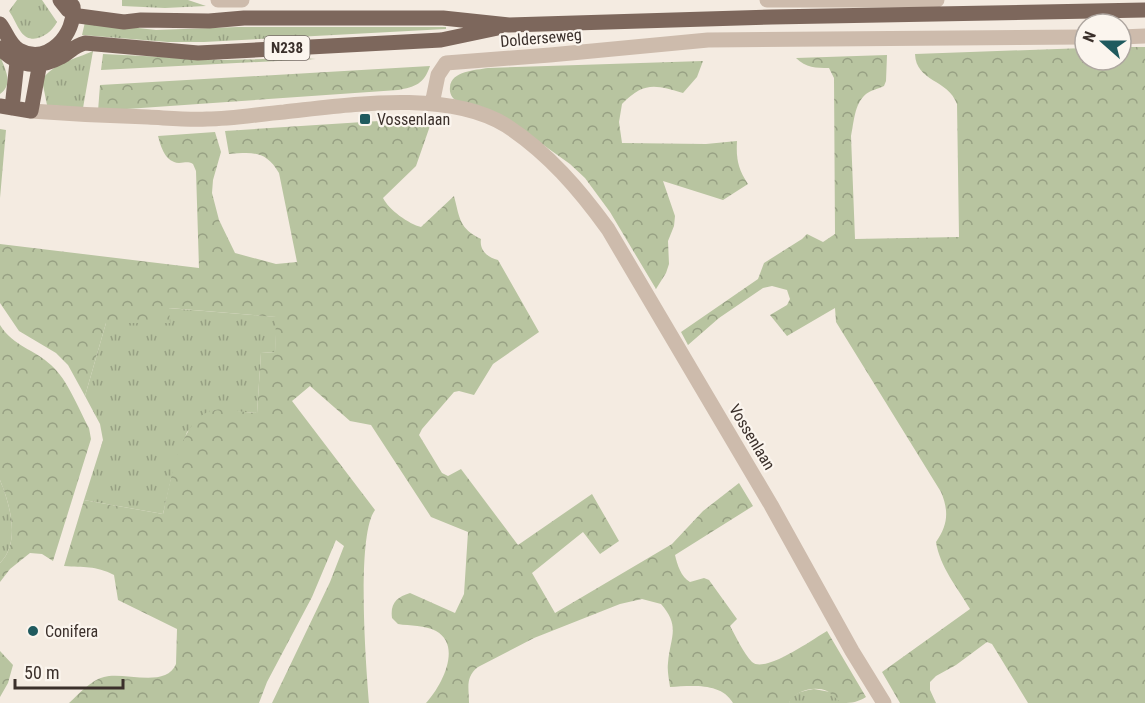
<svg xmlns="http://www.w3.org/2000/svg" width="1145" height="703" viewBox="0 0 1145 703" font-family="'Roboto Condensed',sans-serif">
<style>
.grass{fill:url(#grass-tufts)}
.forest{fill:url(#forest-crowns)}
.lines{fill:none;stroke-linecap:round;stroke-linejoin:round}
.minor{stroke:#cdbbac;stroke-width:15}
.major{stroke:#7d675c;stroke-width:15}
.poi-dot{fill:#1f5a5e;stroke:#fbf5ee;stroke-width:2}
.labels{text-anchor:middle;dominant-baseline:central;stroke-width:4.5;stroke-linejoin:round;paint-order:stroke}
.shield{fill:#fbf5ee;stroke:#756b66;stroke-width:1.5}
.shield-label{font-size:15px;font-weight:bold;fill:#3b302b}
.street-label{font-size:16px;fill:#3b302b;stroke:#fbf5ee}
.poi-label{font-size:16px;fill:#3b302b;stroke:#fbf5ee;text-anchor:start}
</style>
<defs>
<pattern id="grass-tufts" width="24" height="20" patternUnits="userSpaceOnUse" patternTransform="scale(1.5)"><rect width="24" height="20" fill="#b8c4a0"/><path d="M3 7l-1-3M5 7V3M7 7l1-3M15 17l-1-3M17 17v-4M19 17l1-3" fill="none" stroke="#97a083"/></pattern>
<pattern id="forest-crowns" width="20" height="18" patternUnits="userSpaceOnUse" patternTransform="scale(1.5)"><rect width="20" height="18" fill="#b8c4a0"/><path d="M2 6a3 3 0 1 1 6 0M12 15a3 3 0 1 1 6 0" fill="none" stroke="#97a083"/></pattern>
</defs>
<rect width="100%" height="100%" fill="#f4ebe1"/>
<path class="grass" d="M17,0H42L57,22C51,34 32,47 21,32C16,25 14,18 9,11Z
M122,0H188L206,6L165,8L122,6Z
M85,22L156,30L238,27H446V29L204,42H168L82,35Z
M93,51L83,108L47,105L42,80C53,63 76,59 93,51Z
M0,56C5,69 14,84 0,94Z
M168,308L277,317L275,352L261,353L257,413L214,410L187,432L171,479L163,514L84,500L103,440L100,424L85,396L106,323H169Z
M0,480C10,505 21,542 0,563Z
M814,689L830,692L844,703H789C792,692 804,691 814,689Z"/>
<path class="forest" d="M1121,47H1145V703H1028L992,644L987,642L956,665L936,676L930,682V690L936,703H900L882,672L970,609C957,587 940,567 936,542C948,525 949,511 941,492L836,322L835,308L787,336L770,315L787,305L790,299L787,290L772,286L763,288L719,318L688,345L681,332L758,279L764,263L802,239L807,234L823,242L835,234L834,78L829,68C816,68 806,68 796,58L887,55L886,81L884,86C878,89 871,90 866,94C854,104 854,123 851,136L855,239L959,237L957,104C948,79 916,82 915,54L1085,48V60H1121Z
M103,54L223,60L302,58L316,59L101,70Z
M703,61L697,77L683,93C656,85 644,81 622,104L619,122L622,143L706,144L737,141C736,159 738,169 748,184L723,200L663,181L675,216L674,226L668,241L669,264L666,273L656,289L610,212L585,178L570,164L528,134L459,103C453,99 449,95 450,87C451,71 476,70 488,68Z
M430,66C424,84 415,87 398,90L98,111L100,85Z
M410,119L431,123L416,166L383,198C389,210 409,224 421,227L454,196C460,219 459,228 481,239C479,250 488,258 498,260L539,332L493,364L474,395L459,391L454,392L422,429L419,435L442,473L448,476L461,469L518,545L592,494L619,541L600,554L583,532L532,573L555,613L672,544L703,511L739,483L753,506L675,555C677,564 681,577 690,582L704,578L709,580L737,619L730,626C735,635 744,654 752,662C765,674 813,639 827,631L866,697C858,702 852,703 843,703C836,700 833,694 827,691C815,685 793,691 789,703H733C721,682 691,686 670,687C669,679 667,671 668,663C670,637 681,627 661,604L642,599L620,604L534,638L478,667C465,677 469,688 469,703H426C441,687 463,646 436,631C425,625 410,626 398,624L392,618C390,603 397,597 410,593L455,613L464,594L468,532L431,517L371,425L350,421L310,386L292,401L375,510C356,535 366,667 369,703H272L330,582L344,546L336,540L312,597L267,682L259,703H69C79,694 91,680 104,677C123,671 166,689 176,664L177,629L118,600L114,575C95,565 84,568 64,566L84,500L163,514C170,486 180,414 215,410C228,408 243,413 257,413L261,353L275,352L276,317L169,308L170,323H106L85,396L68,365L56,353L19,331L0,303V244L199,268L196,171L193,164C187,161 185,163 179,163C165,162 161,147 158,136L215,132L221,152L213,180L212,193L219,220L235,253L276,264L297,262L279,173C266,151 254,152 229,154L225,131Z
M0,129L6,130L0,198Z
M0,325C14,347 34,349 51,365C68,380 78,408 89,428L91,439L53,561L42,554L30,553L10,569L0,582V563C21,542 10,505 0,480Z
M0,651L13,665L8,683L0,697Z"/>
<g class="lines">
<path class="minor" d="M218,0H242
M767,0H937
M1121,37L1145,36
M432,104L438,75L446,63L550,55L708,40L1085,37
M31,111C70,114 109,116 148,117C168,118 188,120 207,119C233,119 259,114 284,112C349,105 448,89 507,126C548,153 579,189 608,229L771,505L852,651L884,703"/>
<path class="major" d="M60,0L68,10L79,16L124,22L141,20L209,21L244,18H443L509,25L772,17L1145,10
M0,24C7,33 9,44 19,50C48,66 76,34 73,6
M0,48C17,67 39,69 61,57C71,52 73,46 85,43L198,53L441,40L498,28
M0,106L31,111L41,57
M12,108L17,62"/>
</g>
<g class="poi-dot">
<rect x="359" y="113" width="12" height="12" rx="3"/>
<circle cx="33" cy="631" r="6"/>
</g>
<g class="labels">
<rect class="shield" x="264.5" y="36" width="45" height="24" rx="4.5"/>
<g class="shield-label">
<text x="287" y="48">N238</text>
</g>
<g class="street-label">
<text transform="translate(541 38) rotate(-5)">Dolderseweg</text>
<text transform="translate(752 437) rotate(59)">Vossenlaan</text>
</g>
<g class="poi-label">
<text x="377" y="119">Vossenlaan</text>
<text x="45" y="631">Conifera</text>
</g>
</g>
<g transform="translate(1103 42) rotate(291)"><circle r="28" fill="#fbf5ee" stroke="#aea6a0" stroke-width="1.5"/>
<path d="M0-4.5L10 22L0 15L-10 22Z" fill="#1f5a5e"/>
<text y="-9" font-size="16" font-weight="bold" text-anchor="middle" fill="#3b302b">N</text>
</g>
<path d="M15 679v9h108v-9" fill="none" stroke="#3b302b" stroke-width="3"/>
<text x="24" y="679" font-size="18" fill="#3b302b" stroke="#fbf5ee" stroke-width="4.5" paint-order="stroke">50 m</text>
</svg>
